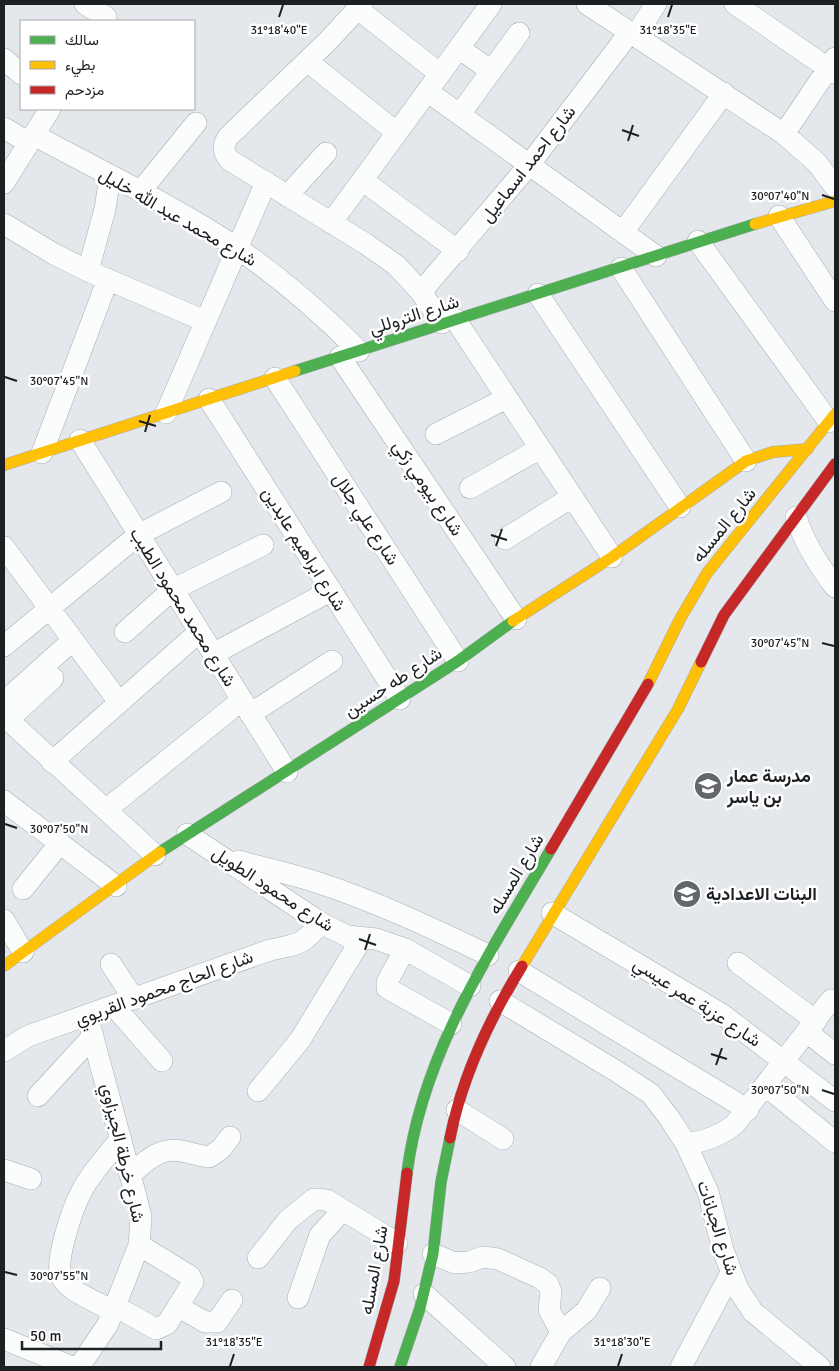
<svg xmlns="http://www.w3.org/2000/svg" width="839" height="1371" viewBox="0 0 839 1371" font-family="Signika,Vazirmatn,sans-serif">
<style>
.lines{fill:none;stroke-linecap:round;stroke-linejoin:round}
.street-casing{stroke:#a9acaf;stroke-width:22}
.fast-casing{stroke:#a9acaf;stroke-width:12}
.slow-casing{stroke:#a9acaf;stroke-width:12}
.jam-casing{stroke:#a9acaf;stroke-width:12}
.street{stroke:#fbfcfc;stroke-width:21}
.fast{stroke:#4caf50;stroke-width:11}
.slow{stroke:#ffc107;stroke-width:11}
.jam{stroke:#c62828;stroke-width:11}
.ticks{fill:none;stroke:#1d2023;stroke-width:2}
.labels{text-anchor:middle;dominant-baseline:central;stroke-width:5;stroke-linejoin:round;paint-order:stroke}
.street-label{font-size:18px;fill:#1d2023;stroke:#fff}
.poi-label{font-size:18px;font-weight:bold;fill:#1d2023;stroke:#fff;text-anchor:start}
.ticks-label{font-size:12px;text-anchor:middle;fill:#1d2023;stroke:#fff;stroke-width:5;stroke-linejoin:round;paint-order:stroke}
</style>
<rect width="100%" height="100%" fill="#e4e8ed"/>
<g class="lines">
<defs>
<path id="street" d="M85,4L106,17
M362,4L328,41L228,137C222,146 223,154 231,161L366,244L396,265L421,292L442,323
M587,4L784,134L817,163L835,187
M735,4L835,73
M358,9L440,74
M635,36L656,4
M459,48L491,71
M4,59L21,74
M307,61L396,132
M427,91L656,256
M460,114L519,33
M4,128L29,143
M784,134L835,58
M34,135C102,172 173,205 237,248C281,278 321,313 359,351
M362,180L458,251
M4,183L50,109
M140,192L196,123
M287,196L326,153
M779,216L835,301
M331,223L491,4
M4,224L54,254L88,271L205,321
M623,232L724,93
M698,241L829,422
M621,268L746,461
M88,271L105,209L110,177
M421,292L529,165L630,32
M538,294L680,507
M455,319L612,557
M340,357L516,619
M275,378L458,661
M209,399L400,699
M166,413L266,182
M436,434L505,399
M80,440L287,772
M42,453L108,279
M470,488L539,449
M796,517C804,542 819,566 835,587
M505,539L572,497
M4,547L119,702
M125,632L172,590L263,545
M4,646L138,535L221,492
M213,654L330,591
M4,702L73,640
M250,714L332,661
M4,716L155,855
M8,720L53,678
M52,762L199,632
M4,801L116,886
M107,809L242,700
M187,834L321,923L347,936L376,939L405,949L470,986
M239,861C264,868 291,874 316,882C375,901 432,928 488,955
M23,889L60,843
M552,913L723,1015L835,1101
M4,920L23,952
M405,949L387,982V988L451,1024
M738,963L816,1021
M111,964L134,999
M519,971L748,1110
M500,1001L616,1071L651,1094L670,1119L686,1144L708,1192L723,1250L738,1289L753,1312L820,1367
M114,1006L162,1061
M807,1032L835,1054
M4,1051L28,1036L270,950C299,944 301,946 321,923
M766,1086L835,1142
M258,1091L300,1040L362,938
M38,1096L93,1036
M457,1110L503,1139
M686,1144C706,1141 720,1136 735,1124L831,1000
M4,1170L31,1179
M131,1174C146,1161 159,1147 182,1151C191,1153 199,1156 209,1157L221,1149L230,1137
M433,1254L455,1263L469,1262L483,1257L498,1259L540,1278L548,1284L551,1292L549,1310L561,1332
M258,1258L288,1220L314,1199L327,1200L397,1243
M424,1294L505,1367
M298,1298L320,1235L343,1210
M115,1306L156,1329L167,1324L193,1282L190,1276L139,1245
M179,1307L205,1322H217L232,1300
M113,1311C98,1302 71,1293 62,1278C57,1268 61,1254 63,1244C76,1192 87,1178 121,1139
M4,1339L72,1367
M79,1367L108,1324L139,1245L141,1217L134,1189L87,1015
M541,1367L561,1332L586,1311L600,1288
M681,1367L731,1273"/>
<path id="fast" d="M295,371L755,224
M160,852L458,661L513,621
M407,1173C422,1053 491,951 551,849
M400,1367L420,1308L433,1254L441,1182L450,1138"/>
<path id="slow" d="M755,224L835,201
M4,465L295,371
M513,621L612,557L746,461L773,452L808,449
M648,684L680,619L707,573L835,414
M4,966L160,852
M522,966L678,709L701,662"/>
<path id="jam" d="M701,662L724,615L835,464
M551,849L648,684
M450,1138C462,1077 490,1018 522,966
M369,1367L394,1281L407,1173"/>
</defs>
<use href="#street" class="street-casing"/>
<use href="#fast" class="fast-casing"/>
<use href="#slow" class="slow-casing"/>
<use href="#jam" class="jam-casing"/>
<use href="#street" class="street"/>
<use href="#fast" class="fast"/>
<use href="#slow" class="slow"/>
<use href="#jam" class="jam"/>
</g>
<path class="ticks" d="M279,17L283,5M668,17L672,5M622,130L639,136M628,141L633,125M822,195L834,199M5,377L17,381M139,421L156,426M145,432L150,415M491,535L507,540M496,546L502,529M822,643L834,646M5,824L17,828M359,939L376,945M365,950L370,934M711,1054L727,1059M716,1065L722,1048M822,1090L834,1094M5,1272L17,1275M230,1366L234,1354M618,1366L622,1354"/>
<defs>
<symbol id="school-disc" viewBox="-11 -11 22 22"><circle r="9.5" fill="#63666a" stroke="#fff"/><path d="M0-5L7-2L0 1L-7-2ZM-4 1L0 2.5L4 1V4Q0 6-4 4Z" fill="#fff"/></symbol>
</defs>
<g fill-rule="evenodd">
<use href="#school-disc" x="692" y="770" width="32" height="32"/>
<use href="#school-disc" x="671" y="878" width="32" height="32"/>
</g>
<g class="labels">
<g class="street-label">
<text transform="translate(528 164) rotate(-52)">شارع احمد اسماعيل</text>
<text transform="translate(178 217) rotate(30)">شارع محمد عبد الله خليل</text>
<text transform="translate(414 315) rotate(-18)">شارع التروللي</text>
<text transform="translate(428 488) rotate(56)">شارع بيومي زكي</text>
<text transform="translate(366 519) rotate(57)">شارع علي جلال</text>
<text transform="translate(724 525) rotate(-51)">شارع المسله</text>
<text transform="translate(304 549) rotate(58)">شارع ابراهيم عابدين</text>
<text transform="translate(183 607) rotate(58)">شارع محمد محمود الطيب</text>
<text transform="translate(393 682) rotate(-33)">شارع طه حسين</text>
<text transform="translate(516 874) rotate(-59)">شارع المسله</text>
<text transform="translate(273 889) rotate(33)">شارع محمود الطويل</text>
<text transform="translate(164 988) rotate(-20)">شارع الحاج محمود القريوي</text>
<text transform="translate(697 1002) rotate(33)">شارع عزبة عمر عيسي</text>
<text transform="translate(123 1153) rotate(77)">شارع خرطة الجيزاوي</text>
<text transform="translate(718 1228) rotate(72)">شارع الجبانات</text>
<text transform="translate(374 1270) rotate(-80)">شارع المسله</text>
</g>
<g class="poi-label">
<text x="727" y="776">مدرسة عمار<tspan x="727" dy="21">بن ياسر</tspan></text>
<text x="706" y="894">البنات الاعدادية</text>
</g>
</g>
<g class="ticks-label">
<text x="279" y="34">31°18'40"E</text>
<text x="668" y="34">31°18'35"E</text>
<text x="780" y="200">30°07'40"N</text>
<text x="59" y="385">30°07'45"N</text>
<text x="780" y="647">30°07'45"N</text>
<text x="59" y="833">30°07'50"N</text>
<text x="780" y="1094">30°07'50"N</text>
<text x="59" y="1280">30°07'55"N</text>
<text x="234" y="1346">31°18'35"E</text>
<text x="622" y="1346">31°18'30"E</text>
</g>
<rect width="839" height="1371" fill="none" stroke="#1d2023" stroke-width="10"/>
<rect x="20" y="20" width="175" height="90" fill="#ffffff" stroke="#a5a6a7"/>
<rect x="30" y="36" width="25" height="8" fill="#4caf50" stroke="#a5a6a7"/>
<text x="65" y="45" font-size="15" fill="#1d2023">سالك</text>
<rect x="30" y="61" width="25" height="8" fill="#ffc107" stroke="#a5a6a7"/>
<text x="65" y="70" font-size="15" fill="#1d2023">بطيء</text>
<rect x="30" y="86" width="25" height="8" fill="#c62828" stroke="#a5a6a7"/>
<text x="65" y="95" font-size="15" fill="#1d2023">مزدحم</text>
<path d="M22 1341v8h139v-8" fill="none" stroke="#1d2023" stroke-width="2.5"/>
<text x="30" y="1341" font-size="15" fill="#1d2023" stroke="#ffffff" stroke-width="4" paint-order="stroke">50 m</text>
</svg>
